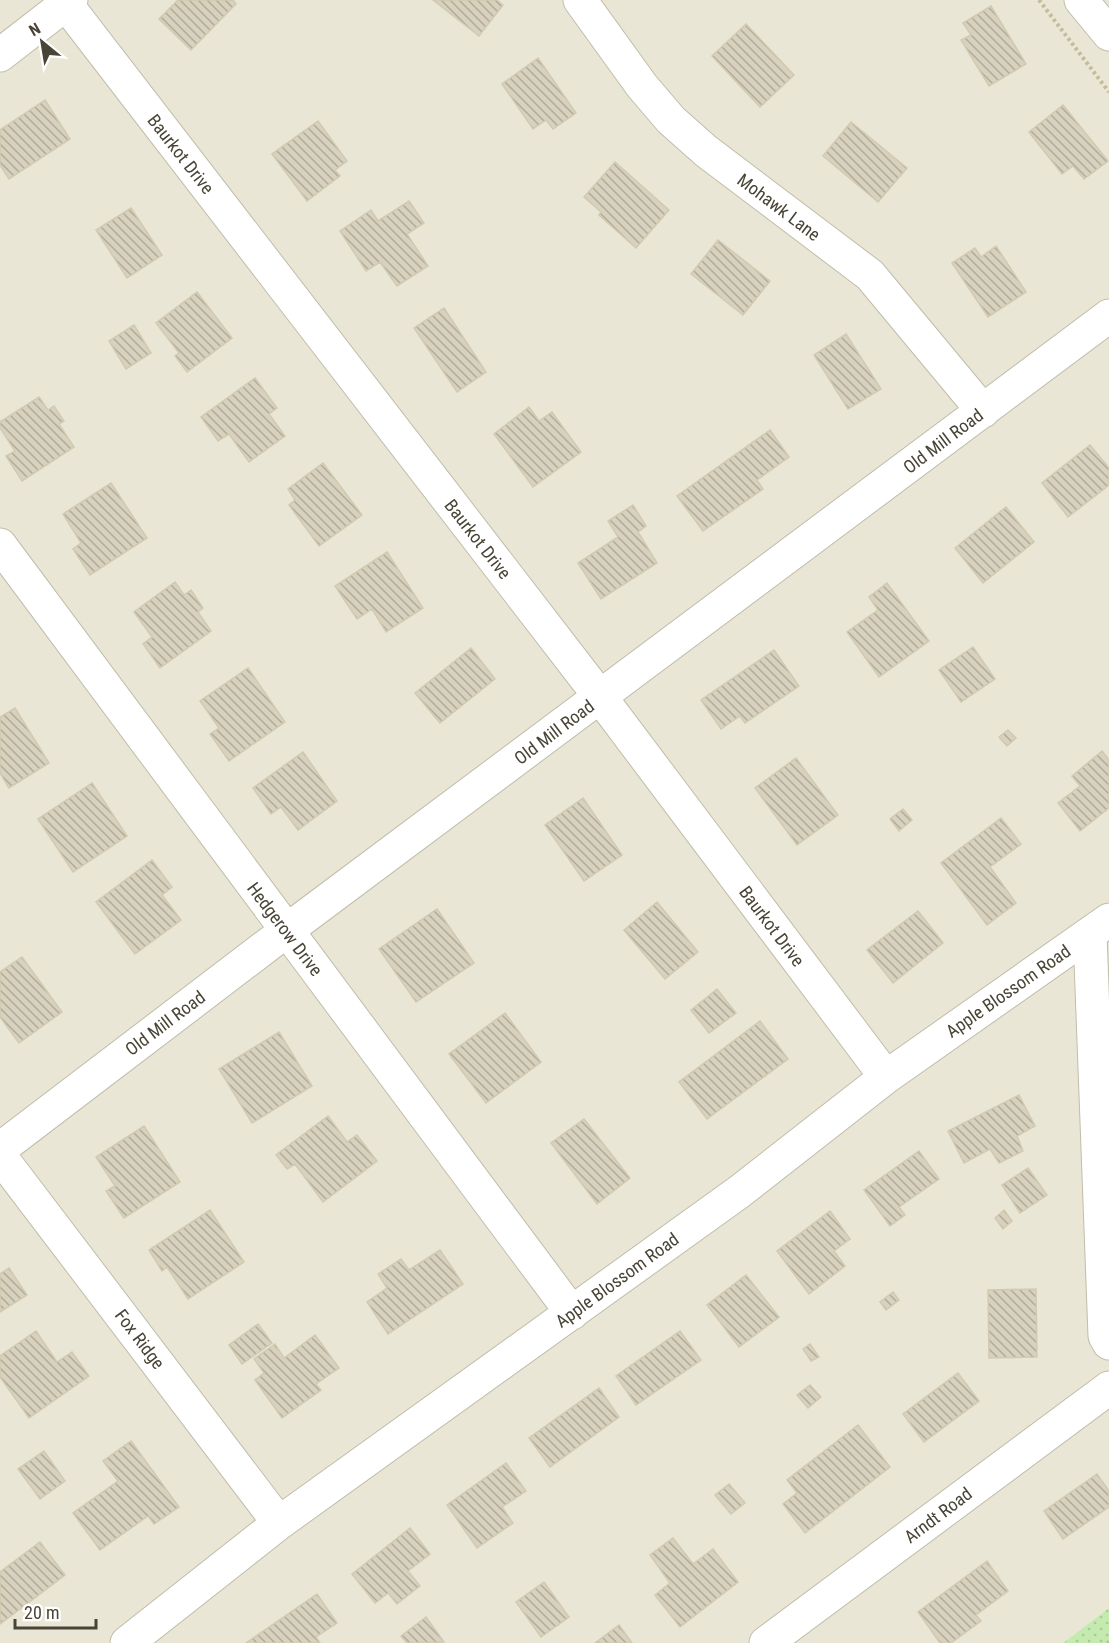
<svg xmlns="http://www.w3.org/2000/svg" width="1109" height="1643" viewBox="0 0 1109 1643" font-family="'Roboto Condensed',sans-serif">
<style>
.residential{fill:#e9e6d6}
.park{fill:url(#park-dots)}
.building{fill:url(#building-back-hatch);stroke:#d2cab0;stroke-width:1.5}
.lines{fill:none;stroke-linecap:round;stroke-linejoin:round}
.minor-casing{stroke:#c0bdaa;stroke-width:35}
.path{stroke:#c3bc9b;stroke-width:4;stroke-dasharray:3 3;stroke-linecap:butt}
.minor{stroke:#fff;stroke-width:33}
.labels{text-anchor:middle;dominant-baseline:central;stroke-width:4.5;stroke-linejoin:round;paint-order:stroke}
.street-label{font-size:18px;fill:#484436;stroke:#fff}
</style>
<defs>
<pattern id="park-dots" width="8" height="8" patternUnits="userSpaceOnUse" patternTransform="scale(1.5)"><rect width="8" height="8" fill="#c5eaaf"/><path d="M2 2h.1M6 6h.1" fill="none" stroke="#abca97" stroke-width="1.8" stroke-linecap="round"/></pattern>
<pattern id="building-back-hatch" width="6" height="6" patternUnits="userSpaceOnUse" patternTransform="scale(1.5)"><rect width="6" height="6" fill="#d7d1bd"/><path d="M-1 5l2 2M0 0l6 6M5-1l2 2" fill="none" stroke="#b0ab9a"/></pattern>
</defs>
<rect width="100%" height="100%" fill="#f4f3e8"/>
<path class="residential" d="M0,0H1109V1608L1063,1643H0Z"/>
<path class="park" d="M1109,1608V1643H1063Z"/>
<path class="building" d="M178,0H233L236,4L191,50L159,19Z
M433,0H497L503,5L479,36Z
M991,6L1026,64L989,86L961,40L971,35L963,23Z
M746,24L794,75L760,107L712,56Z
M538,58L576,113L553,129L546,120L533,129L502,84Z
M45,100L70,139L9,179L0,165V130Z
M1063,105L1108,161L1084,179L1073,166L1062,174L1029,132Z
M318,121L347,161L335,170L340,176L307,201L272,154Z
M851,122L907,168L878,202L823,156Z
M615,162L669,210L636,248L599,215L601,212L584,197Z
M409,201L424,223L407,234L428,266L397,286L380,262L366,271L340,231L371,210L378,221Z
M131,208L162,255L127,278L96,230Z
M718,240L770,281L743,315L691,274Z
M996,246L1026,292L988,317L952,263L975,248L981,257Z
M197,292L232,338L187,372L175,356L179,353L156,323Z
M444,308L486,372L457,392L414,328Z
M134,325L151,353L126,369L109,341Z
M846,334L881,389L848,409L814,355Z
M255,378L277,408L269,414L285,436L249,462L229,434L218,441L201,417Z
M39,397L48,410L54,406L64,421L59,424L74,447L22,481L6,456L15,451L0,428V422Z
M529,407L539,421L552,412L581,452L533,487L494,434Z
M770,430L789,457L757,480L763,489L703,531L677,496Z
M1090,445L1109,468V485L1068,517L1042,483Z
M323,463L362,515L319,546L289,505L295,500L288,489Z
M111,483L147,538L90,575L73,549L81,543L63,514Z
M633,505L646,526L638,532L657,563L601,599L578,563L618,537L608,521Z
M1006,507L1034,542L983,583L955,548Z
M387,552L423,608L386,632L372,609L357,619L335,586Z
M175,582L184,595L191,590L203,608L198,612L211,631L160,668L143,644L152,637L134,612Z
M887,583L929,641L879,677L847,632L878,610L869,597Z
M973,647L995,679L961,702L939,670Z
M471,648L495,679L440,723L415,693Z
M774,650L799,686L745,723L740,716L721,729L701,700Z
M248,668L285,722L229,761L210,734L219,728L200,701Z
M15,708L49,763L9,788L0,773V717Z
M1008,730L1016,738L1007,746L999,737Z
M1102,751L1109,760V808L1080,831L1058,803L1080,786L1072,776Z
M303,752L337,801L298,830L281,807L271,814L253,788Z
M796,758L838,815L797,845L755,788Z
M92,783L127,836L73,872L38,819Z
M583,798L622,855L584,881L545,825Z
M903,809L912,820L899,831L890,819Z
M1001,818L1021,844L990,867L1016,903L987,925L941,863Z
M152,860L172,887L162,895L181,920L135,954L96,902Z
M657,902L698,952L665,979L624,930Z
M437,909L474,963L416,1002L379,949Z
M918,911L943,943L893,983L867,950Z
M22,957L62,1012L19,1043L0,1017V972Z
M717,989L736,1013L709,1033L691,1010Z
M505,1013L541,1062L486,1103L449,1054Z
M760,1021L788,1059L707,1119L679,1082Z
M279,1032L312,1086L252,1123L219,1069Z
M1019,1095L1035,1126L1017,1136L1023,1151L999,1163L990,1149L964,1163L948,1131Z
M328,1116L347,1142L357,1135L377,1161L323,1202L295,1164L287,1169L276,1155Z
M584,1119L630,1178L597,1204L551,1143Z
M144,1126L180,1182L124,1218L106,1191L115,1186L96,1157Z
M919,1151L939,1179L899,1207L905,1215L890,1226L864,1190Z
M1028,1168L1047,1195L1020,1213L1002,1185Z
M210,1210L244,1262L188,1299L167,1267L162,1271L149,1250Z
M1004,1210L1012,1221L1003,1229L995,1218Z
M830,1211L850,1239L834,1251L845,1266L809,1294L777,1251Z
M440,1250L463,1284L388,1334L367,1302L387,1288L378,1274L401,1259L409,1270Z
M9,1268L27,1295L0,1312V1274Z
M746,1275L779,1317L739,1347L707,1305Z
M1036,1289L1037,1357L989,1358L988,1290Z
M893,1292L899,1300L886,1310L880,1302Z
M258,1324L272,1343L242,1364L229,1345Z
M36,1331L57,1362L72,1352L89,1376L29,1418L0,1377V1356Z
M680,1331L701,1360L636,1405L616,1376Z
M315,1335L339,1368L316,1384L321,1390L282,1418L255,1380L264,1373L254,1359L275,1344L284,1358Z
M810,1344L819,1357L811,1361L803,1349Z
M958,1373L979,1401L924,1442L903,1414Z
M810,1385L821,1397L808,1408L797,1395Z
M599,1388L619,1417L550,1467L529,1438Z
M858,1425L890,1467L805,1533L783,1504L797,1493L787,1480Z
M131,1441L179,1507L154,1524L148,1516L100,1550L73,1513L118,1481L103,1461Z
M44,1451L65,1481L40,1499L18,1469Z
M506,1463L526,1491L502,1507L513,1523L477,1548L447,1505Z
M1097,1474L1109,1491V1507L1063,1539L1044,1511Z
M729,1484L745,1503L731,1514L715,1495Z
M410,1528L430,1554L408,1571L420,1586L397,1604L388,1593L375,1603L352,1574Z
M673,1538L693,1564L713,1549L738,1582L680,1627L655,1595L670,1583L650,1555Z
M40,1542L65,1575L0,1624V1572Z
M987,1561L1008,1591L976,1615L981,1621L951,1643H940L918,1612Z
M544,1582L569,1617L541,1637L516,1602Z
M317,1594L337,1623L316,1637L320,1643H246Z
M426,1617L444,1642L407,1643L401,1636Z
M619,1625L632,1643H595Z"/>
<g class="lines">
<defs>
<path id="minor" d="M580,0L642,86L671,120L706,151L870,275L983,411
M1081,0L1109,34
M66,4L601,698L886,1077
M0,55L71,0
M0,545L572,1313
M1090,934L1105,1336L1109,1343
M0,1149L286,931L1109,316
M0,1156L279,1523
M127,1643L279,1523L739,1192L886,1077L1109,920
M766,1643L1109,1388"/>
</defs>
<use href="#minor" class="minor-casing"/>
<path class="path" d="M1039,0L1109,92
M1107,1643L1109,1642"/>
<use href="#minor" class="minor"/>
</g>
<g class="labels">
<g class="street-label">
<text transform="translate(181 154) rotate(52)">Baurkot Drive</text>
<text transform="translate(779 207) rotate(37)">Mohawk Lane</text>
<text transform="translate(943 441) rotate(-37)">Old Mill Road</text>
<text transform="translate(478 539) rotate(52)">Baurkot Drive</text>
<text transform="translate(554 732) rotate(-37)">Old Mill Road</text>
<text transform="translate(772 926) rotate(53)">Baurkot Drive</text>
<text transform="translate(285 929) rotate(53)">Hedgerow Drive</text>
<text transform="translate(1008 991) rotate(-35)">Apple Blossom Road</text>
<text transform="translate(165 1023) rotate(-37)">Old Mill Road</text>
<text transform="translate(617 1280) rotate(-36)">Apple Blossom Road</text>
<text transform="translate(140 1339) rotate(53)">Fox Ridge</text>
<text transform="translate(938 1515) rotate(-37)">Arndt Road</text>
</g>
</g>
<g transform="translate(42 42) rotate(330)" stroke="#ffffff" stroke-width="4.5" paint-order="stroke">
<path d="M0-4.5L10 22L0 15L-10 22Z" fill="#484436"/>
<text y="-9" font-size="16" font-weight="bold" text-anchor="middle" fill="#484436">N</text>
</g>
<path d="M15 1619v9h81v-9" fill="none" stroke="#484436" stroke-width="3"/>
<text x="24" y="1619" font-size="18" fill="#484436" stroke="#ffffff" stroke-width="4.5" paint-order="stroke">20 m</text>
</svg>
